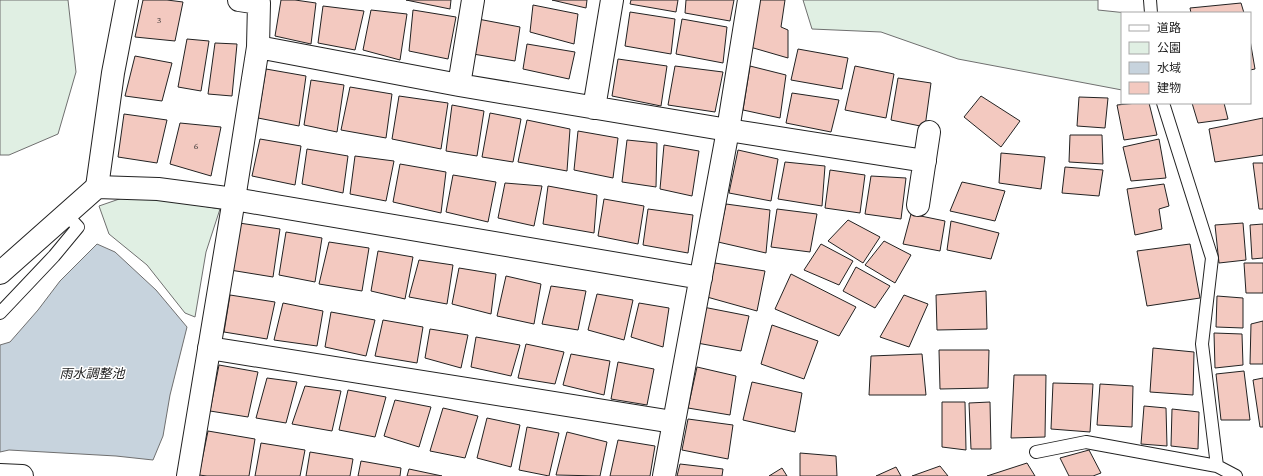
<svg xmlns="http://www.w3.org/2000/svg" width="1263" height="476" viewBox="0 0 1263 476" font-family="'Crimson Pro','Noto Sans JP',serif">
<style>
.green{fill:#e0efe3;stroke:#6f6f6f}
.water{fill:#c7d3dd;stroke:#6f6f6f}
.building{fill:#f3c9c0;stroke:#222}
.lines{fill:none;stroke-linecap:round;stroke-linejoin:round}
.lane-casing{stroke:#222;stroke-width:14}
.street-casing{stroke:#222;stroke-width:24}
.secondary-casing{stroke:#222;stroke-width:24}
.lane{stroke:#fff;stroke-width:12}
.street{stroke:#fff;stroke-width:22}
.secondary{stroke:#fff;stroke-width:22}
.labels{text-anchor:middle;dominant-baseline:central;stroke-width:3;stroke-linejoin:round;paint-order:stroke}
.number-label{font-size:10px;fill:#564c4a}
.water-label{font-size:13px;font-style:italic;fill:#222;stroke:#fff}
</style>
<rect width="100%" height="100%" fill="#fff"/>
<path class="green" d="M0,0H68L76,72L58,134L9,155H0Z
M803,0H1098V10L1127,13H1122V90L958,59L881,32L812,29Z
M128,196L180,202L220,209L206,252L195,317L185,313L147,265L109,234L99,206Z"/>
<path class="water" d="M97,244L115,252L156,290L187,327L170,395L163,436L153,460L116,456L9,450L0,452V345L10,342L38,310L60,281Z"/>
<path class="building" d="M143,0H167L183,2L175,41L135,37Z
M281,0H295L316,3L311,44L275,36Z
M406,0H451L450,9Z
M552,0H587L586,8Z
M631,0H678L676,12L630,4Z
M686,0H734L730,21L685,13Z
M759,0H785L781,27L788,30V58L750,47Z
M1241,3L1244,13H1191L1190,8Z
M533,5L578,14L574,44L530,32Z
M323,6L364,11L355,50L318,43Z
M371,10L407,14L400,60L363,50Z
M413,10L456,17L448,59L409,51Z
M630,12L675,19L671,54L625,46Z
M478,19L520,27L515,61L473,54Z
M682,19L727,27L723,63L676,54Z
M187,39L209,41L201,91L178,87Z
M1250,40L1255,69L1250,70Z
M215,43L237,44L232,96L208,94Z
M527,44L575,52L569,79L523,69Z
M798,49L848,58L842,89L791,80Z
M135,56L172,63L162,101L125,96Z
M618,59L667,66L661,106L612,96Z
M675,66L723,72L715,112L668,105Z
M750,66L786,75L780,118L743,110Z
M855,66L894,74L886,118L845,110Z
M266,69L306,76L299,126L258,118Z
M898,78L931,83L925,127L891,120Z
M311,80L344,85L337,132L304,125Z
M350,87L392,94L386,138L341,130Z
M792,93L839,100L831,132L786,123Z
M399,96L448,103L441,149L392,139Z
M981,96L1020,121L1001,147L964,117Z
M1079,97L1108,98L1105,128L1077,126Z
M1137,103H1149L1157,135L1124,140L1117,105Z
M1192,103H1224L1228,119L1198,123Z
M452,105L484,111L477,156L446,151Z
M490,113L521,119L513,162L482,157Z
M124,114L167,120L157,163L118,157Z
M1263,118V155L1215,162L1209,129Z
M527,120L570,129L567,171L518,162Z
M180,123L221,127L211,176L170,164Z
M578,131L618,138L613,178L574,170Z
M1070,135H1102L1103,164L1069,162Z
M260,139L301,146L295,185L252,176Z
M1159,139L1166,178L1131,181L1123,147Z
M627,140L657,143L656,187L622,182Z
M664,145L699,151L692,196L660,189Z
M307,149L348,156L343,193L302,184Z
M738,150L778,159L771,201L729,193Z
M1001,153L1045,157L1041,189L999,183Z
M355,156L394,161L386,201L350,194Z
M785,162L825,166L822,206L778,199Z
M1253,163H1263V209H1259Z
M400,164L446,172L441,213L393,202Z
M1065,167L1103,170L1099,196L1062,193Z
M830,170L865,175L860,213L825,208Z
M453,175L496,182L488,222L446,212Z
M871,176L906,178L901,219L865,214Z
M962,182L1005,191L995,221L950,211Z
M505,183L542,186L534,226L498,218Z
M1164,184L1169,206L1159,209L1162,229L1135,235L1127,189Z
M548,186L597,195L594,233L543,224Z
M604,199L644,206L638,244L598,236Z
M726,204L770,210L766,253L718,242Z
M648,209L693,215L688,253L643,245Z
M777,209L817,214L810,252L771,247Z
M911,214L945,221L940,251L903,244Z
M848,220L880,237L863,263L828,241Z
M951,221L999,233L991,259L947,250Z
M239,223L280,229L273,277L230,270Z
M1243,223L1246,260L1219,263L1215,225Z
M1263,224V258L1252,259L1250,225Z
M286,232L322,238L315,282L279,275Z
M884,241L911,255L895,283L865,265Z
M329,242L369,248L362,291L319,284Z
M821,244L853,261L839,285L804,270Z
M1190,244L1200,298L1147,306L1137,251Z
M378,251L413,257L405,299L371,291Z
M419,260L453,265L447,304L409,297Z
M715,263L765,271L757,311L707,297Z
M1244,263H1263V293H1246Z
M856,267L890,286L875,308L843,291Z
M459,268L496,274L491,314L452,304Z
M791,274L856,307L839,336L775,309Z
M506,276L541,284L534,324L497,316Z
M551,286L586,291L578,330L542,324Z
M986,291L987,329L937,330L936,295Z
M597,294L633,300L624,340L588,330Z
M230,295L275,302L267,339L224,332Z
M904,295L928,304L909,347L880,337Z
M1217,296L1243,298V328L1216,327Z
M283,303L323,311L317,346L274,340Z
M639,303L669,308L663,347L631,337Z
M703,307L749,316L741,351L697,343Z
M331,312L375,320L366,356L325,347Z
M383,320L423,327L417,363L375,356Z
M1263,321V364H1250L1251,324Z
M772,325L818,341L804,379L761,364Z
M430,329L468,335L461,368L425,358Z
M1214,333L1242,334L1243,365L1215,368Z
M476,337L520,345L511,376L471,367Z
M526,344L564,352L555,384L518,378Z
M1153,348L1194,352L1193,395L1150,392Z
M939,350H989L988,388L940,389Z
M571,354L610,361L604,395L563,385Z
M922,354L926,395H869L871,356Z
M618,362L654,369L647,405L611,399Z
M219,365L258,372L248,417L210,411Z
M697,367L736,376L730,415L688,408Z
M1244,371L1250,420H1221L1216,374Z
M1014,375H1046L1045,437L1011,438Z
M267,378L297,382L286,423L256,418Z
M1263,378V427H1260L1253,380Z
M752,382L802,393L795,432L743,420Z
M1053,383L1093,384L1090,432L1051,429Z
M1100,384L1133,386L1132,427L1097,425Z
M305,386L341,391L332,431L292,424Z
M348,390L386,397L375,437L339,430Z
M395,400L431,407L419,447L384,436Z
M942,402H965L966,450L942,447Z
M990,402L991,449H971L969,403Z
M1144,406L1166,408L1167,446L1141,444Z
M443,408L478,416L465,458L430,451Z
M1172,409L1199,412L1198,449L1171,446Z
M487,418L520,425L511,467L477,458Z
M688,419L733,425L728,459L682,450Z
M527,427L559,433L549,476L519,470Z
M208,431L255,439L249,476H207L199,475Z
M567,432L607,442L600,476L556,475Z
M618,440L655,446L650,476H610Z
M261,443L305,450L300,476H255Z
M1089,450L1101,473L1093,476H1069L1060,458Z
M310,452L353,459L350,476H306Z
M800,453L836,456L837,476H800Z
M361,461L401,468L400,476H358Z
M1027,463L1035,476H987Z
M680,464L723,469L722,476H677Z
M940,466L948,476H912Z
M896,467L901,476H876Z
M782,468L787,476H769Z
M409,469L442,476H407Z"/>
<g class="lines">
<defs>
<path id="lane" d="M1150,0L1151,13
M1163,103L1212,258L1202,344L1217,466
M0,313L54,256L78,227L66,214
M1036,452L1086,442L1217,466L1236,476"/>
<path id="street" d="M258,47L459,85L728,130L925,161
M459,85L473,0
M594,108L612,0
M97,187L113,73L127,0
M918,205L929,132
M209,348L673,422
M0,475L22,476
M188,476L234,199L258,47L259,3L239,0"/>
<path id="secondary" d="M0,273L97,187L158,189L234,199L701,278
M664,476L728,130L749,0"/>
</defs>
<use href="#lane" class="lane-casing"/>
<use href="#street" class="street-casing"/>
<use href="#secondary" class="secondary-casing"/>
<use href="#lane" class="lane"/>
<use href="#street" class="street"/>
<use href="#secondary" class="secondary"/>
</g>
<g class="labels">
<g class="number-label">
<text x="159" y="19">3</text>
<text x="196" y="145">6</text>
</g>
<g class="water-label">
<text x="92" y="373">雨水調整池</text>
</g>
</g>
<rect x="1121" y="12" width="130" height="92" fill="#ffffff" stroke="#a7a7a7"/>
<rect x="1129" y="25" width="20" height="6" fill="#ffffff" stroke="#a7a7a7"/>
<text x="1157" y="32" font-size="12" fill="#222222">道路</text>
<rect x="1129" y="42" width="20" height="12" fill="#e0efe3" stroke="#a7a7a7"/>
<text x="1157" y="52" font-size="12" fill="#222222">公園</text>
<rect x="1129" y="62" width="20" height="12" fill="#c7d3dd" stroke="#a7a7a7"/>
<text x="1157" y="72" font-size="12" fill="#222222">水域</text>
<rect x="1129" y="82" width="20" height="12" fill="#f3c9c0" stroke="#a7a7a7"/>
<text x="1157" y="92" font-size="12" fill="#222222">建物</text>
</svg>
